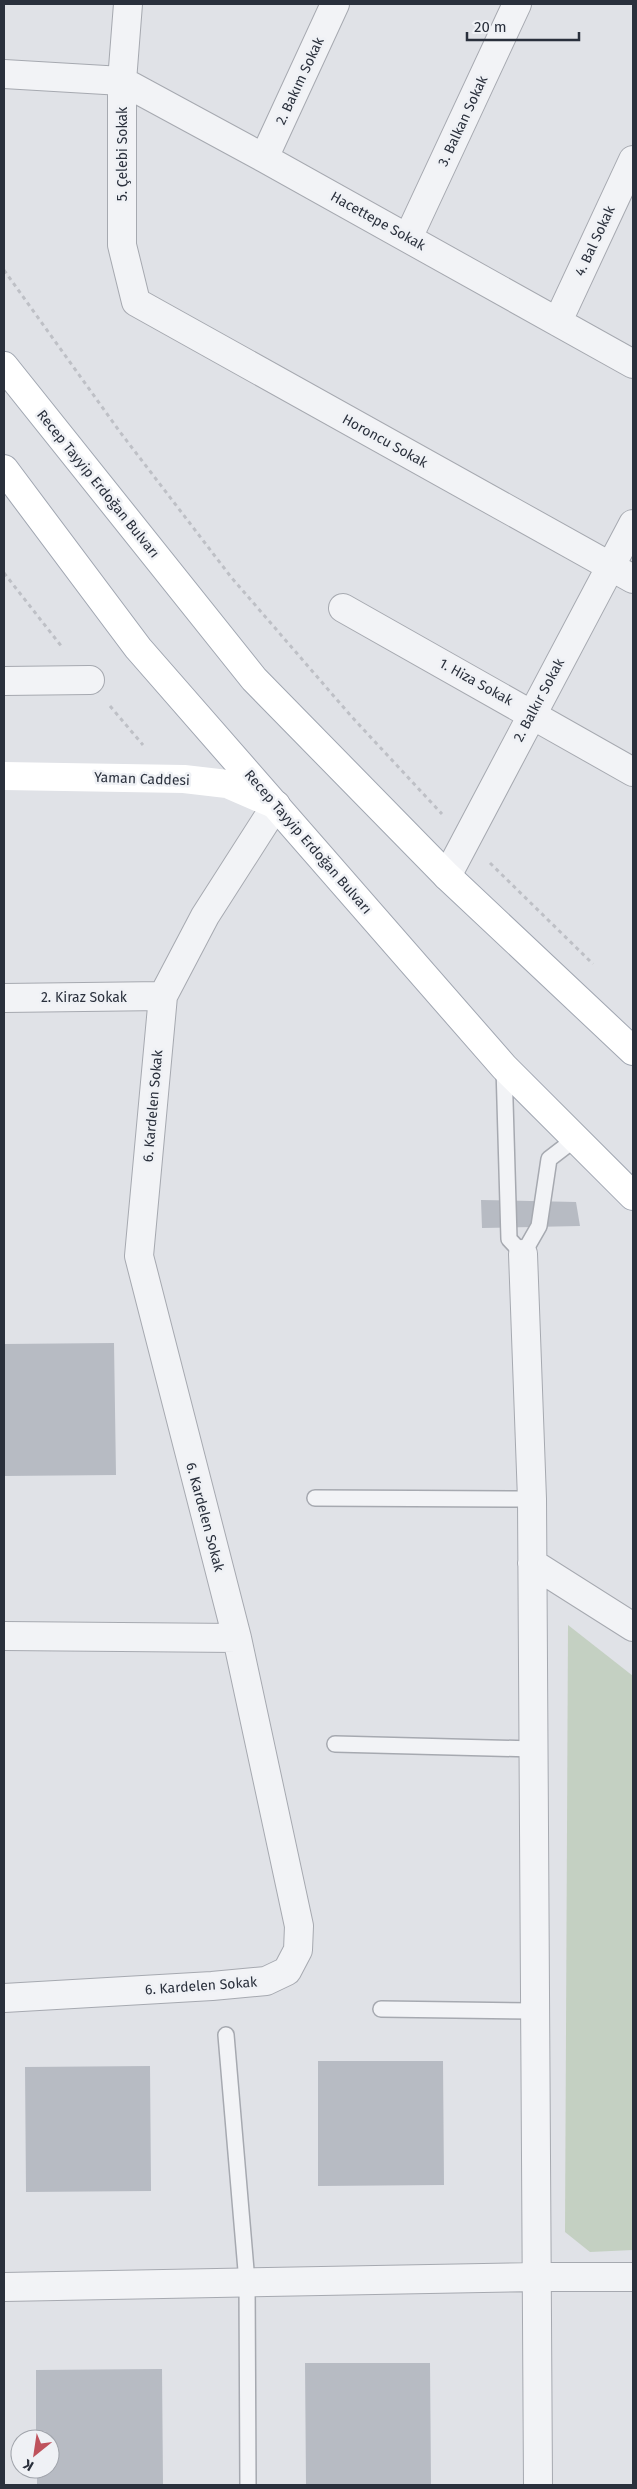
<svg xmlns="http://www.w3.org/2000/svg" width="637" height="2489" viewBox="0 0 637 2489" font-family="'Fira Sans',sans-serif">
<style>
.green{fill:#c4d0c2}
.building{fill:#b7bbc3}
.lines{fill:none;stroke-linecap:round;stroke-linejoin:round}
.service-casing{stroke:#a6a9b0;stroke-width:18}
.minor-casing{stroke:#a6a9b0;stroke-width:30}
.primary-casing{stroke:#a0a6b1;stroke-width:30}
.path{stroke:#bec0c6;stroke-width:3;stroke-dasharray:4 4;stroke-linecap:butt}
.service{stroke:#f2f3f6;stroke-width:15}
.minor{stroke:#f2f3f6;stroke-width:28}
.secondary{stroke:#fff;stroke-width:28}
.primary{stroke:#fff;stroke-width:28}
.labels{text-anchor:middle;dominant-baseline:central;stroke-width:5;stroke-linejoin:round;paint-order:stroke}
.street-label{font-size:14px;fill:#2a303c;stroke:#eff1f5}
</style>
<rect width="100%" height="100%" fill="#e0e2e7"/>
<path class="green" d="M568,1625L633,1676V2250L590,2252L565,2232Z"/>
<path class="building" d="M481,1200L576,1202L580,1226L482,1228Z
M114,1343L116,1475L4,1476V1344Z
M318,2061H443L444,2185L318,2186Z
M150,2066L151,2191L26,2192L25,2067Z
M305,2363H430L431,2485H306Z
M162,2369L163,2485H37V2469H50V2439H36V2370Z"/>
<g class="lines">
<defs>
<path id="service" d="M504,1067L509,1239L523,1254L539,1226L549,1159L575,1139
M315,1498L532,1499
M335,1744L533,1749
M381,2009L535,2011
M226,2035L247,2282L248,2485"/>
<path id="minor" d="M128,4L122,81V245L136,302L633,579
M4,74L122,81L264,158L633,364
M264,158L335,4
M408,238L517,4
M558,321L633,160
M343,608L633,772
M4,681L90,680
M447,876L633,524
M4,998L163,996
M523,1254L532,1499L538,2485
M532,1563L633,1627
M4,1636L237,1638
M4,1998L212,1986L266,1981L287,1971L298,1950L299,1926L237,1638L139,1256L163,996L205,916L276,805
M4,2287L537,2277H633"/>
<path id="primary" d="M4,366L254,679L447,876L633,1051
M4,469L138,648L504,1067L633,1196"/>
</defs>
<use href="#service" class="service-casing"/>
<use href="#minor" class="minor-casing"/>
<use href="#primary" class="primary-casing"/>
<path class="path" d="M4,270L120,432L231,577L351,716L442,814
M4,573L62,647
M110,706L143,745
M490,863L593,964"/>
<use href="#service" class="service"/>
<use href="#minor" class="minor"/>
<path class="secondary" d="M4,776L184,779L227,784L276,805"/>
<use href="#primary" class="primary"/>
</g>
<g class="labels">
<g class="street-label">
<text transform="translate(300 81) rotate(-65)">2. Bakım Sokak</text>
<text transform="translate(463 121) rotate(-65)">3. Balkan Sokak</text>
<text transform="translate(122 154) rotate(-90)">5. Çelebi Sokak</text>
<text transform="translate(378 221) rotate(29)">Hacettepe Sokak</text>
<text transform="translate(595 241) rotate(-65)">4. Bal Sokak</text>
<text transform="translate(385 441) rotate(29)">Horoncu Sokak</text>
<text transform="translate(98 484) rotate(51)">Recep Tayyip Erdoğan Bulvarı</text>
<text transform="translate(476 682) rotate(29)">1. Hiza Sokak</text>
<text transform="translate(539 700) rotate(-62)">2. Balkır Sokak</text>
<text transform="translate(142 779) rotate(2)">Yaman Caddesi</text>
<text transform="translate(308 842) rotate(49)">Recep Tayyip Erdoğan Bulvarı</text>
<text x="84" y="997">2. Kiraz Sokak</text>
<text transform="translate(153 1106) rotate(-85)">6. Kardelen Sokak</text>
<text transform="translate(205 1517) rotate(75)">6. Kardelen Sokak</text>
<text transform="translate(201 1986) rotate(-4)">6. Kardelen Sokak</text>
</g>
</g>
<rect width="637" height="2489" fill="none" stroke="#2a303c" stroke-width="10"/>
<g transform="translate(35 2454) rotate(210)"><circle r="24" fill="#eff1f5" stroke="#a0a4ab"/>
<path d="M0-4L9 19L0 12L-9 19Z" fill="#be525c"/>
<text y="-8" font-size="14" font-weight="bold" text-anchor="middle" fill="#2a303c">K</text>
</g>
<path d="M467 32v8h112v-8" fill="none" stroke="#2a303c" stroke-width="2.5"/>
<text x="474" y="32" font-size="15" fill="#2a303c" stroke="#eff1f5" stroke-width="4" paint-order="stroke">20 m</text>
</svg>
